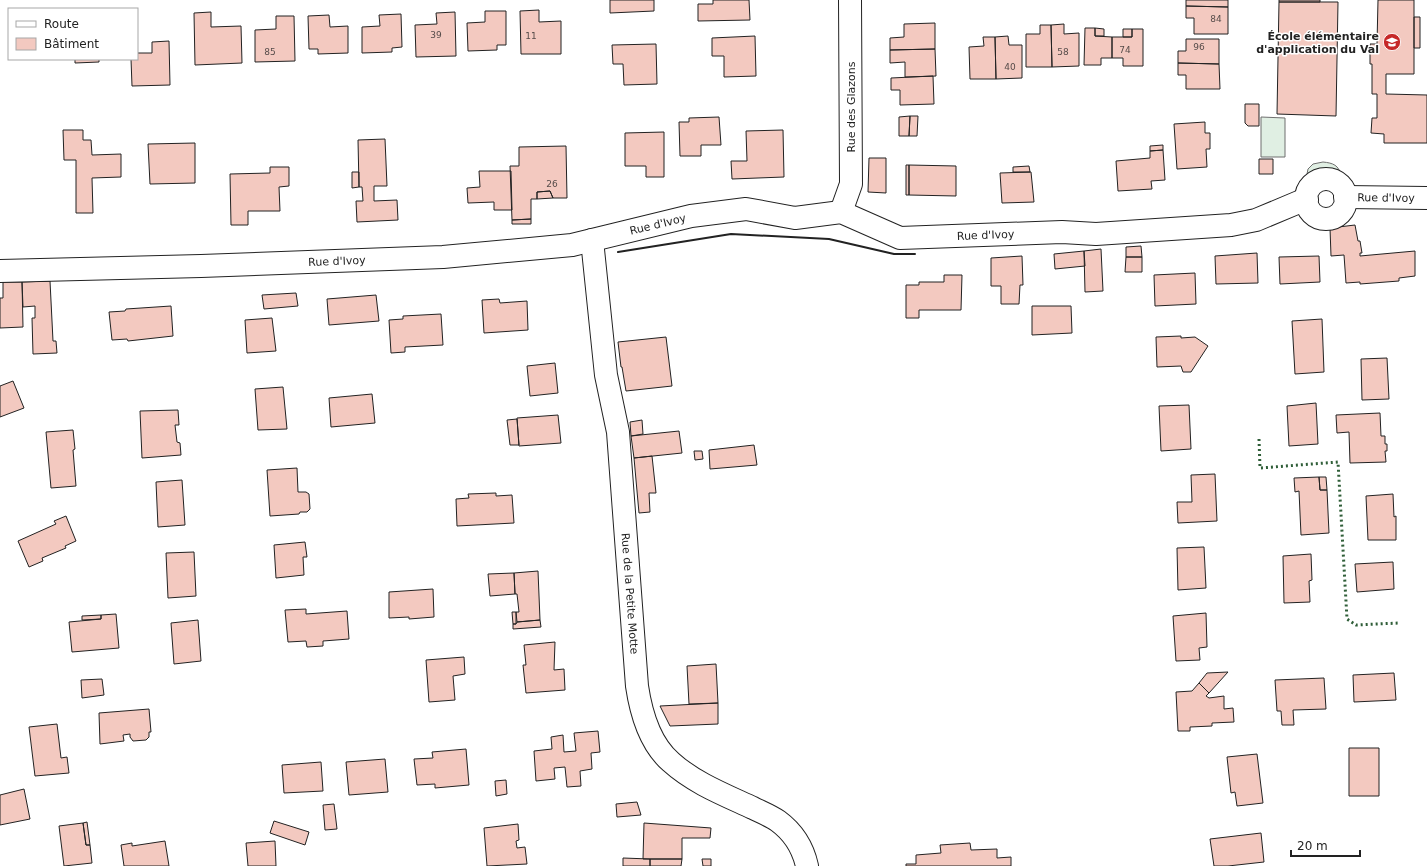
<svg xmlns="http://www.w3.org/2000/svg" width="1427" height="866" viewBox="0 0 1427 866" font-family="'DejaVu Sans',sans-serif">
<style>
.green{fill:#e0efe3;stroke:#6f6f6f}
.building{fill:#f3c9c0;stroke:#222}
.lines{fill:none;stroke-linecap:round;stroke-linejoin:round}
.minor-casing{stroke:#222;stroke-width:24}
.minor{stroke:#fff;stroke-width:22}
.hedge{stroke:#2f5e38;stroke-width:3;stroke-dasharray:2 3;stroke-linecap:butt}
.wall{stroke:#222;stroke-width:2}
.labels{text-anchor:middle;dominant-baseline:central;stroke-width:3;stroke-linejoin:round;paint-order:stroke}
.number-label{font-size:9px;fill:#564c4a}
.poi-label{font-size:11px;font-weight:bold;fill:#222;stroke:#fff;text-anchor:end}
.street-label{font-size:11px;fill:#222;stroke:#fff}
</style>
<rect width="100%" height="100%" fill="#fff"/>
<path class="green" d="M1261,117L1285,118V157H1261Z
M1323,162C1333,163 1339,165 1341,176C1329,174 1318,175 1306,179L1308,169L1313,164Z"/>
<path class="building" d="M610,0H654V11L610,13Z
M713,0H749L750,20L698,21V4H713Z
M1186,0H1228V7L1186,6Z
M1279,0H1320V2H1279Z
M1378,0H1414V74H1386V94L1427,95V143H1384V134L1371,133L1372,118H1377V94H1372V64H1370V44H1377Z
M1279,2H1338L1336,116L1277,114Z
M1186,6L1228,7V34H1194V18H1186Z
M539,10V22L561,21V54H521L520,11Z
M485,11H506V45H497V50L468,51L467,23L485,22Z
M211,12V27L241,26L242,63L195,65L194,13Z
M455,12L456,56L416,57L415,25L437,24L436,13Z
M401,14L402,47L392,48V52L362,53V27L380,26L379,15Z
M329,15L330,27L348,26V53L318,54V49H309L308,16Z
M276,16H294L295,61L255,62V30L276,29Z
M1414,17H1420V48H1414Z
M935,23V49L890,50V38L904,37V24Z
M1064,24V34L1079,33V66L1052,67L1051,25Z
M1040,25H1051L1052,67H1026V34H1040Z
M1085,28H1095V36L1112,37V58H1101V65H1084Z
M1095,28L1104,29V36H1095Z
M1123,29H1132V37H1123Z
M1132,29H1143V66H1123V58H1112V37H1132Z
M755,36L756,76L724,77V56H712V38Z
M1008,36L1009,45H1022V78L996,79L995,37Z
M983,37H995L996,79H970L969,47L984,46Z
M1186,39H1219V64L1178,63V51H1186Z
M169,41L170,85L132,86L131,59H137V53H152V42Z
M656,44L657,84L624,85L623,64H613L612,45Z
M935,49L936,76L905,77V62L890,63V50Z
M75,59H99V62L75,63Z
M1178,63L1219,64L1220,89H1186V75H1178Z
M933,76L934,104L900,105V90H891V78Z
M1245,104H1259V126H1248L1245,123Z
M910,116H918L917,136H909Z
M910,116L909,136H899V117Z
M719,117L721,145H701V156H680L679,122H689V118Z
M1205,122V133H1210V149H1206L1207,167L1177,169L1174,124Z
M63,130H83V140H91L92,155L121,154V177L92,178L93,213H76V160H64Z
M783,130L784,177L732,179L731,161H747L746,131Z
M664,132V177H646V166H625V133Z
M385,139L387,186H374V201L397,200L398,220L357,222L356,201H363L362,187H359L358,140Z
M195,143V183L150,184L148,144Z
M1163,145V150L1150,151V146Z
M566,146L567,198H553L550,191L537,192V199H531V219L512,220L510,166H519V147Z
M1163,150L1165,180L1151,181L1152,189L1118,191L1116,161L1150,158V151Z
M869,158H886V193L868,192Z
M1259,159H1273V174H1259Z
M906,165H909V195H906Z
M909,165L956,166V196L909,195Z
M1029,166L1030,172H1013V167Z
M270,167H289V186L279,187L280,211H248V225H231L230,174L270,173Z
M479,171H511L512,210H494V202L468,203L467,188L480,187Z
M352,172H359V187L352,188Z
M1031,172L1034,202L1002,203L1000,173Z
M550,191L553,198L537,199V192Z
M531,219V224H512V220Z
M1355,225L1358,241H1360L1362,253H1360V256L1415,251V276L1399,278V281L1360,284V282L1346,283L1344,255L1331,256L1330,228Z
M1141,246L1142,257H1126V247Z
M1101,249L1103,291L1085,292L1084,251Z
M1084,251L1085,266L1055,269L1054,254Z
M1257,253L1258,283L1216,284L1215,256Z
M1022,256L1023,285H1020L1019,304H1001V286H991V258Z
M1319,256L1320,282L1280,284L1279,257Z
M1126,257H1142V272H1125Z
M1195,273L1196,304L1155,306L1154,275Z
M944,275H962L961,310H919V318H906V285H919V282H944Z
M50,281L53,341H56L57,353L33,354L32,318H35V306L23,307L22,282Z
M3,282H22L23,327L0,328V298H3Z
M296,293L298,306L264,309L262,295Z
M376,295L379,321L329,325L327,299Z
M499,299L500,303L527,301L528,330L484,333L482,300Z
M171,306L173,336L128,341L127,339L112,340L109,312L125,311L126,309Z
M1032,306H1071L1072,333L1032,335Z
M441,314L443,345L405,347V352L391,353L389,320L403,319V316Z
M272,318L276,351L247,353L245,320Z
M1322,319L1324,372L1295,374L1292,321Z
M1181,336V338L1195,337L1208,346L1191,372H1183L1181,366L1157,367L1156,337Z
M666,337L672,386L626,391L622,367H621L618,342Z
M1387,358L1389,399L1362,400L1361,359Z
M555,363L558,393L530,396L527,366Z
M13,381L24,408L0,417V386Z
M283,387L287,429L258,430L255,389Z
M372,394L375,423L331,427L329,398Z
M1316,403L1318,444L1289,446L1287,406Z
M1189,405L1191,449L1161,451L1159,406Z
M178,410L179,425H175L177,442L180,443L181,455L142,458L140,411Z
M1380,413L1381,436H1385V444H1387V451H1385L1386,462L1350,463L1349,432L1337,433L1336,415Z
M558,415L561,443L519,446L517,418Z
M517,419L519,445H510L507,420Z
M642,420L643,434L631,436L630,422Z
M73,430L75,449L73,450L76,486L51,488L46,432Z
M679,431L682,453L634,458L631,436Z
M754,445L757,465L710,469L709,450Z
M694,451H702L703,459L695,460Z
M652,456L656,493H649L650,512L639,513L634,458Z
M297,468L298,492H306L309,494L310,509L307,512H300L299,514L270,516L267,470Z
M1215,474L1217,521L1178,523L1177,502H1192L1191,475Z
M1319,477H1326L1327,490H1320Z
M1319,477L1320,490H1327L1329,533L1301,535L1299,491L1295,492L1294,478Z
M182,480L185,525L158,527L156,482Z
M496,493V496L512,495L514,523L457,526L456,499L469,498L468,494Z
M1393,494L1394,517L1396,516V540H1368L1366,496Z
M66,516L76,541L65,546L66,548L42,558L43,561L29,567L18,541L56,524L54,521Z
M305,542L307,557H303L304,575L276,578L274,545Z
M1204,547L1206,588L1178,590L1177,548Z
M194,552L196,596L168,598L166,553Z
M1311,554L1312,580L1309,581L1310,602L1284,603L1283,556Z
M1393,562L1394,589L1357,592L1355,564Z
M538,571L540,620L517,622L516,612H519L517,594H515L514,573Z
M514,573L515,594L490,596L488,574Z
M433,589L434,617L409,619V617L389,618V592Z
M306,609V614L347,611L349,639L323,641V646L307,647L306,641L288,642L285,610Z
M512,612H516V624H513Z
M1206,613L1207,647L1199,648L1200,660L1176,661L1173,616Z
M116,614L119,648L72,652L69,622L101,619V615Z
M101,615V619L82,620V616Z
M198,620L201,661L174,664L171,623Z
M540,620L541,627L513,629V624H516L517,622Z
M555,642L554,670L564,669L565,690L526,693L523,665H526L524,645Z
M464,657L465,674L453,676L455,700L429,702L426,660Z
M716,664L718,703L689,704L687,666Z
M1228,672L1209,693L1199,683L1207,673Z
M1394,673L1396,700L1354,702L1353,675Z
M1324,678L1326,709L1293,710L1294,725H1282L1281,711H1277L1275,680Z
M102,679L104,695L82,698L81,680Z
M1199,683L1209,693L1206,696L1209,698L1224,696V709L1233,708L1234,722L1212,723V726L1190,727V731H1178L1176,692L1192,691Z
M718,703V724L670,726L660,706Z
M149,709L151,732H149V737L146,740L133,741L130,737V734L123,735L124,741L100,744L99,713Z
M57,724L61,758L67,757L69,773L35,776L29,727Z
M598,731L600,752L591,753L592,769L580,771L581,786L567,787L565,767L554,768L555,779L536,781L534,751L552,749L551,737L563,735L564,752L576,751L574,733Z
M1349,748H1379V796H1349Z
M466,749L469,785L435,788V784L417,785L414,759L433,758L432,752Z
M1257,754L1263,803L1237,806L1235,792L1231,793L1227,757Z
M385,759L388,792L349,795L346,762Z
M321,762L323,791L284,793L282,765Z
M506,780L507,794L496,796L495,781Z
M24,789L30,819L0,825V795Z
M637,802L641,815L617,817L616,804Z
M334,804L337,829L325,830L323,805Z
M274,821L309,832L305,845L270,833Z
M87,822L90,845H86L83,823Z
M83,823L86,845H90L92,863L64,866L59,826Z
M644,823L711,828L710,838H682V859H643Z
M518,824L519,840L516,841L517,848L525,847L527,864L487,866L484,828Z
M1261,833L1264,862L1228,866H1214L1210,839Z
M165,841L169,866H124L121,845L132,843V846Z
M275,841L276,866H248L246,843Z
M970,843L971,850L997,849V858L1011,857V866H906V864H916V855L941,853L940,845Z
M623,858L650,859V866H623Z
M650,859H682L681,866H650Z
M702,859H711V866H703Z"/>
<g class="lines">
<defs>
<g id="minor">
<circle cx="1326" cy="199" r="20"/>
<path id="s1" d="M1345,197L1427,198"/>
<path d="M841,212L851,184L850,0"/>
<path id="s2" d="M592,240L606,375L618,432L637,686C641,713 649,743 671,762C694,783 725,795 753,808C761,812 771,816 778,821C793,832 803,848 807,866"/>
<path id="s3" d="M0,271L201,266L443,257L572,245L691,216L746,209L795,218L841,212L900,238L1062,232L1096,234L1231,225L1256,220L1299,202L1307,200"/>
</g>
</defs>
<use href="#minor" class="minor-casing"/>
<use href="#minor" class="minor"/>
<path class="hedge" d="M1259,439L1260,468L1338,462L1347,619L1356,625L1399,623"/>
<path class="wall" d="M618,252L731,234L829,239L894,254H915"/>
</g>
<defs>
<symbol id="school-disc" viewBox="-11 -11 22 22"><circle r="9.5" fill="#c62828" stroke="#fff"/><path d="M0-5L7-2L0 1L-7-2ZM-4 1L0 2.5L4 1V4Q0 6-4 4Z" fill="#fff"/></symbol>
</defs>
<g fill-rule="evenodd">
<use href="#school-disc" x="1382" y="32" width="20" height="20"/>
</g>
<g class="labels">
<g class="number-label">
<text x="1216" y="19">84</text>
<text x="436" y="35">39</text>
<text x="531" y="36">11</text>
<text x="1199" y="47">96</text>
<text x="1125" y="50">74</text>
<text x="270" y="52">85</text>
<text x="1063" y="52">58</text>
<text x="1010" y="67">40</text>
<text x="552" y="184">26</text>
</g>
<g class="poi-label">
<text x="1379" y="36">École élémentaire<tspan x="1379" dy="13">d'application du Val</tspan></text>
</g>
<g class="street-label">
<text transform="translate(851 107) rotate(-90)">Rue des Glazons</text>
<text stroke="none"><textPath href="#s1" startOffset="41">Rue d'Ivoy</textPath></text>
<text stroke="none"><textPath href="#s3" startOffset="661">Rue d'Ivoy</textPath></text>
<text stroke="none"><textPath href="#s3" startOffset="997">Rue d'Ivoy</textPath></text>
<text stroke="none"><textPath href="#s3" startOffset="337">Rue d'Ivoy</textPath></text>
<text stroke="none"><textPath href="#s2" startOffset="356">Rue de la Petite Motte</textPath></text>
</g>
</g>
<rect x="8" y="8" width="130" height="52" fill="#ffffff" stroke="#a7a7a7"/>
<rect x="16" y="21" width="20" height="6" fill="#ffffff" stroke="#a7a7a7"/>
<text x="44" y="28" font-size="12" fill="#222222">Route</text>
<rect x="16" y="38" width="20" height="12" fill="#f3c9c0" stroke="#a7a7a7"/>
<text x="44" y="48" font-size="12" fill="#222222">Bâtiment</text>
<path d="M1291 850v6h69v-6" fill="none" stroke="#222222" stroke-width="2"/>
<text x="1297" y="850" font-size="12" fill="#222222" stroke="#ffffff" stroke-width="3" paint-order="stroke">20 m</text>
</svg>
